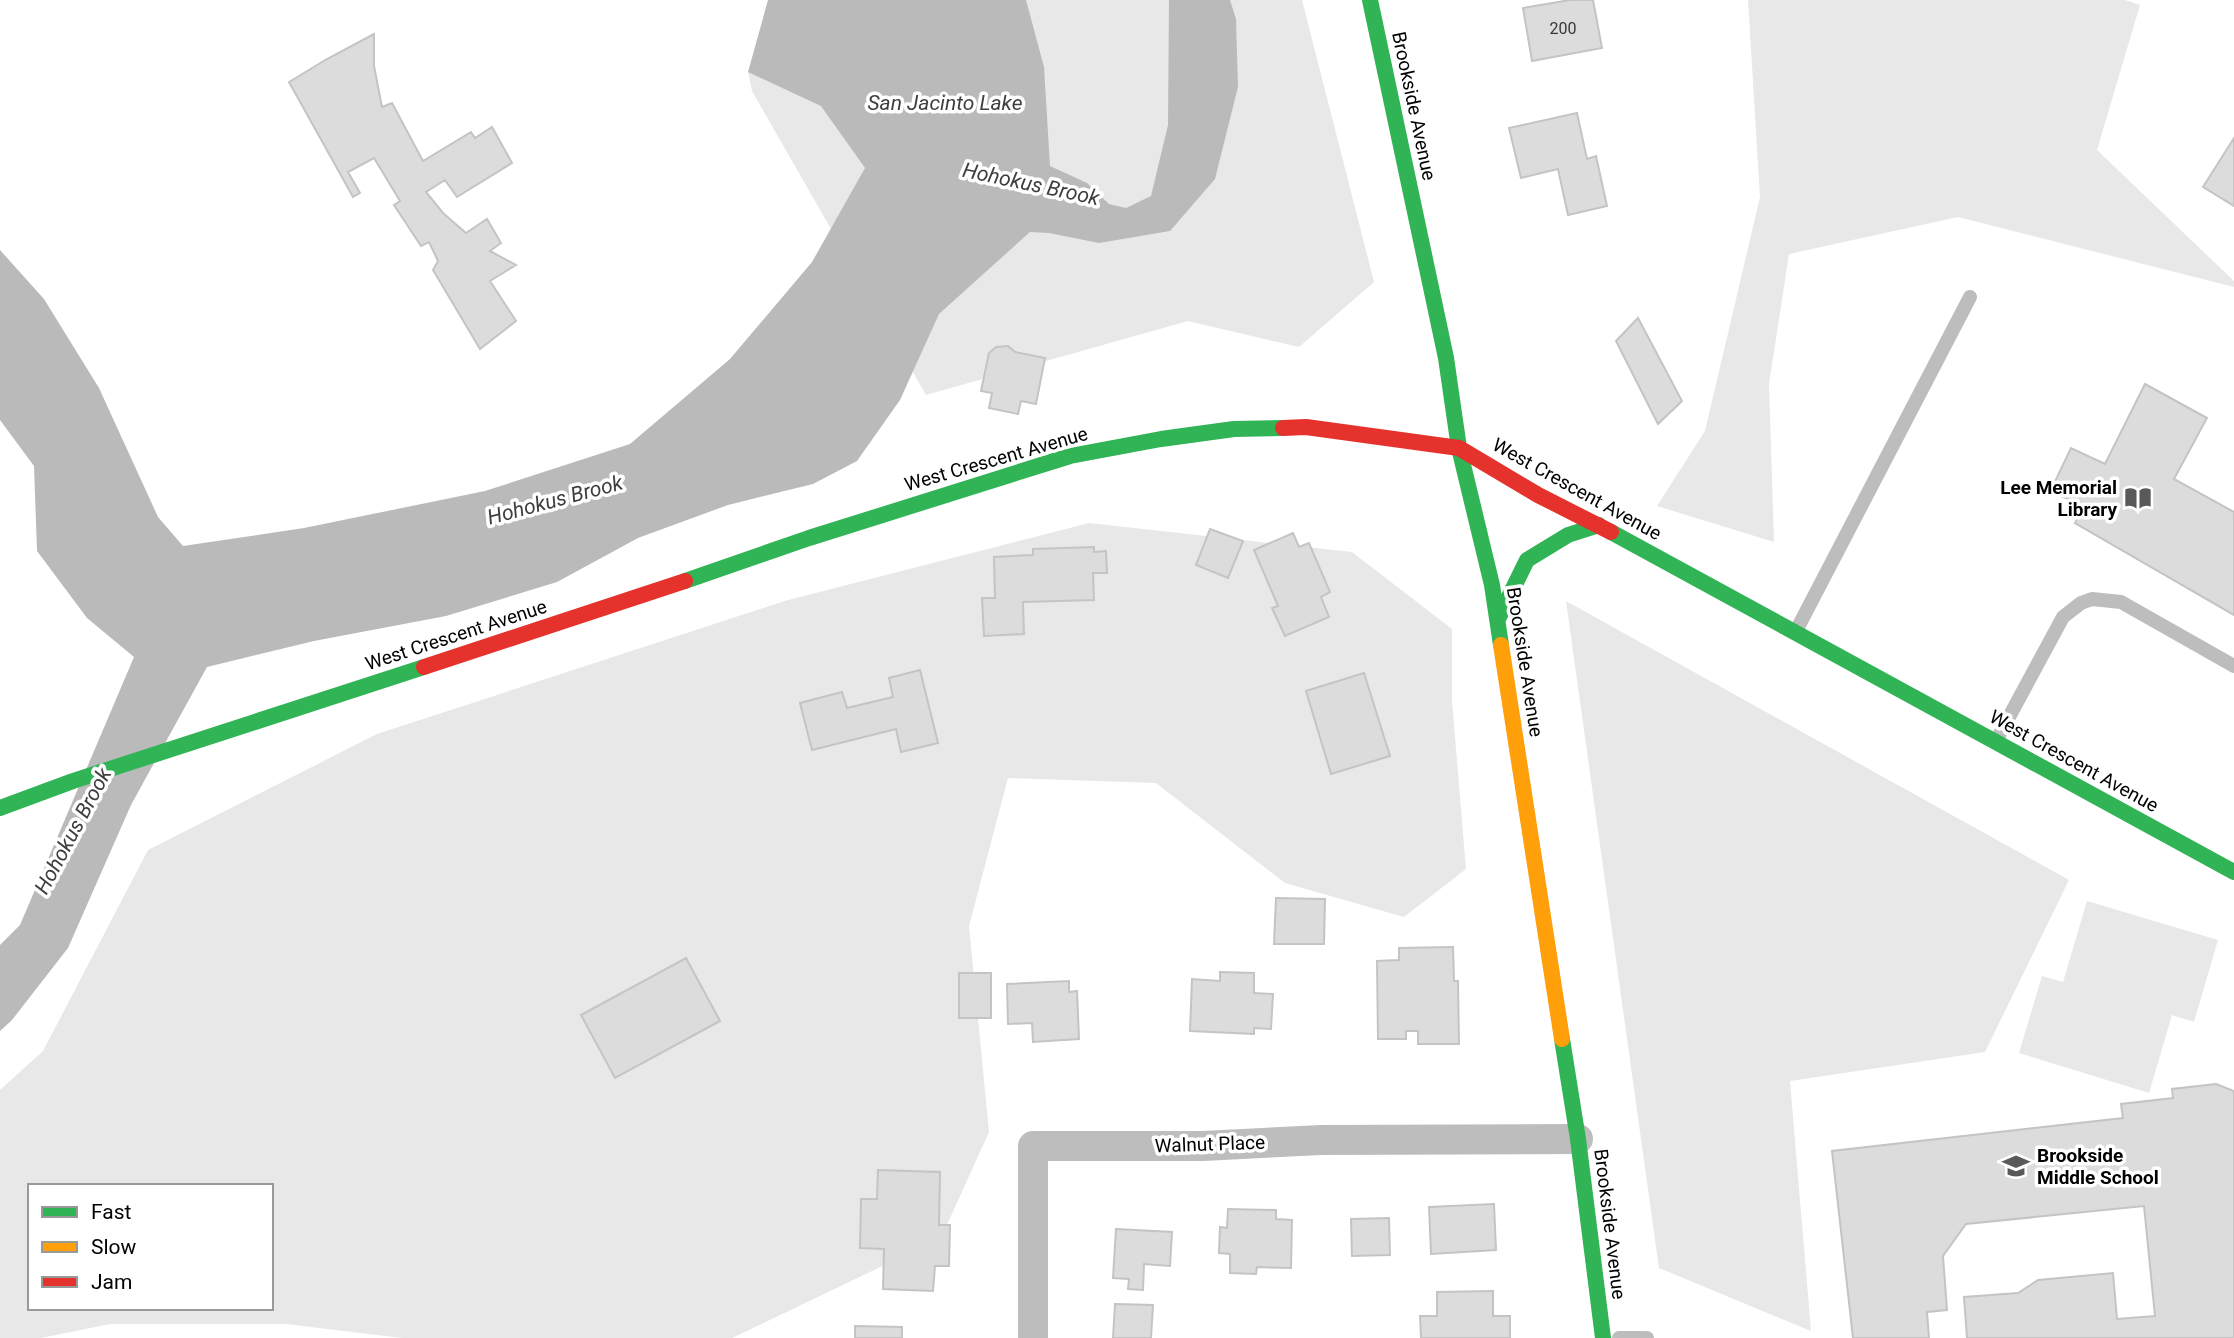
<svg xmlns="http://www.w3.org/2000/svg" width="2234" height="1338" viewBox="0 0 2234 1338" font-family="Roboto,sans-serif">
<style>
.green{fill:#e8e8e8;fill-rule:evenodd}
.water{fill:#bababa}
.building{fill:#dcdcdc;stroke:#c4c4c4;stroke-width:2}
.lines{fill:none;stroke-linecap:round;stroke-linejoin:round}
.lane{stroke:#bdbdbd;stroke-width:14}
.street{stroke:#bdbdbd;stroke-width:30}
.fast{stroke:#30b455;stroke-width:16}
.slow{stroke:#ff9f0a;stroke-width:16}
.jam{stroke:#e5322d;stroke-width:16}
.labels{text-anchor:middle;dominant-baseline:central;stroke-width:7;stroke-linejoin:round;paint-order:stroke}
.number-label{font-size:16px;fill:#373737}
.street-label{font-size:19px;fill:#000;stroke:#fff}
.poi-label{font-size:19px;font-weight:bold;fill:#000;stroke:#fff;text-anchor:end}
.water-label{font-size:21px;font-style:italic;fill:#3e3e3e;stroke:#fff}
</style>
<rect width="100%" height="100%" fill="#fff"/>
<path class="green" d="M784,0H1302L1374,282L1299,347L1188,321L926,395L752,91L748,72Z
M1748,0H2125L2140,5L2097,150L2234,281V287L1958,217L1789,254L1769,384L1774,542L1657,506L1705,431L1760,197Z
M1089,523L1352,552L1452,629V701L1466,869L1404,917L1285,883L1156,783L1008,778L969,926L989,1132L941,1238L732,1338H402L286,1324H110L41,1338H0V1090L43,1051L148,850L377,734L788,600ZM30,1186H271V1308H30Z
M1566,601L2069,880L1985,1052L1790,1081L1811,1331L1659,1268Z
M2087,901L2218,940L2194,1022L2172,1015L2149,1093L2019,1053L2042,976L2063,982Z"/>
<path class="water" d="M768,0H1026L1044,67L1050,166L1087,183L1109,204L1126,208L1151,196L1168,125L1169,0H1230L1236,19L1238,87L1215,179L1170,231L1099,243L1049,233L1030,232L939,314L900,400L857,461L813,484L728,505L638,538L557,582L446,616L314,641L207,667L131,805L68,948L12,1020L0,1031V945L20,925L134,657L87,618L37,551L34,466L0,420V250L44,299L99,388L158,517L183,546L304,528L485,491L630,444L730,359L812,262L865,168L821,106L748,72Z"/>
<path class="building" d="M1570,0H1593L1602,48L1532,61L1523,8Z
M374,34V66L382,107L392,103L423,161L471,132L475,138L492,127L512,163L457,197L445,180L426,192L443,213L466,233L487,219L501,243L490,251L516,265L490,281L516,321L480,349L433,270L438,261L429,242L421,246L394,205L400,201L374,158L348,172L360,193L353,197L289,82L327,59Z
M1577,113L1587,159L1596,156L1607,206L1568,215L1558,169L1521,178L1509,128Z
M2234,138V206L2203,187Z
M1638,318L1682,401L1658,424L1616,341Z
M1008,346L1015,352L1045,358L1036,404L1021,401L1018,414L989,408L992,393L981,391L989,353L996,347Z
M2145,384L2207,418L2174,479L2234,512V615L2075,523L2084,505L2050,492L2071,448L2105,464Z
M1210,529L1243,541L1228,578L1196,565Z
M1293,533L1299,547L1309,543L1330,592L1321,597L1329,617L1285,636L1272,608L1278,606L1254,550Z
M1094,547V552L1106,551L1107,573H1093L1094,600L1023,602L1024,634L984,636L982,598H995L994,557L1033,555V549Z
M920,670L938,743L901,752L896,729L812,750L800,703L842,692L847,708L893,697L889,678Z
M1364,673L1390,756L1331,774L1306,691Z
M1276,898L1325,899L1324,944H1274Z
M1453,947L1454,981H1458L1459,1044H1418V1031H1406V1039H1378L1377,961L1399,960V948Z
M686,958L720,1021L615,1078L581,1015Z
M1220,972L1254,973V993L1273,994L1271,1029L1254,1028V1034L1190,1031L1192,979L1220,981Z
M959,973H991V1018H959Z
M1069,981V992L1077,991L1079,1039L1033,1042L1032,1023L1008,1024L1007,984Z
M2216,1084L2234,1091V1338H1967L1964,1297L2018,1293L2038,1280L2113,1273L2117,1319L2155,1316L2144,1206L1966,1224L1943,1256L1947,1310L1927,1312L1929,1338H1853L1832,1151L2123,1118L2121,1104L2173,1098L2172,1089Z
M878,1170L940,1172L939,1225H950L949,1266H935L933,1291L883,1289L884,1249L860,1248L861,1199H877Z
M1494,1204L1496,1250L1431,1254L1429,1207Z
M1228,1209L1276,1210V1219L1292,1220L1291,1268L1257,1267L1256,1274L1230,1273V1254L1219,1253L1220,1227L1227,1228Z
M1389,1218L1390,1255L1352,1256L1351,1219Z
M1116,1229L1172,1232L1170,1266L1144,1264L1143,1290L1128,1289L1129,1279L1113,1278Z
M1493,1291V1316H1510V1338H1421L1420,1316H1437V1292Z
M1115,1304L1153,1305L1151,1338H1113Z
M855,1326L902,1327V1338H855Z"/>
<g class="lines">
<path class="lane" d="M1796,631L1970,297
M1996,741L2063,617L2081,603L2092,599L2121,602L2234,666
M1619,1338H1647"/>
<path class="street" d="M1033,1338V1146H1203L1321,1140L1578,1139"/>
<path class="fast" d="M1370,0L1446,358L1459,448L1492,585L1501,645
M1611,532L2234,872
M685,581L809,538L1070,456L1161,439L1234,429L1283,428
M1498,619L1527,560L1568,535L1599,525
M0,808L73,781L424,667
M1562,1039L1578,1139L1603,1338"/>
<path class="slow" d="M1501,645L1562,1039"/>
<path class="jam" d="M1283,428L1306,427L1459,448L1538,495L1611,532
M424,667L685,581"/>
</g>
<defs>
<symbol id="library-bare" viewBox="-9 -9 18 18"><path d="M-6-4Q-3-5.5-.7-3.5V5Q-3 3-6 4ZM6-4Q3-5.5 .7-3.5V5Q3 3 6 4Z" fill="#595959" stroke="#fff" stroke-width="2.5" paint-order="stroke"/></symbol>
<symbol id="school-bare" viewBox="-9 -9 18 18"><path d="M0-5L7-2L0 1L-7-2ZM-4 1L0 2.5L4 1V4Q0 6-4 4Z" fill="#595959" stroke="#fff" stroke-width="2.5" paint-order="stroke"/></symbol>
</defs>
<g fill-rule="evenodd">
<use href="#library-bare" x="2119" y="479" width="38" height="38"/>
<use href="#school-bare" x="1997" y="1147" width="38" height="38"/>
</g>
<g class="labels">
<g class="number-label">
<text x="1563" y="28">200</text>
</g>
<g class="street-label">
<text transform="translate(1414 106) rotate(78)">Brookside Avenue</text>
<text transform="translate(996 459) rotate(-16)">West Crescent Avenue</text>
<text transform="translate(1577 489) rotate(29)">West Crescent Avenue</text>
<text transform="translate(456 635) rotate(-18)">West Crescent Avenue</text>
<text transform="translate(1525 662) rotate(81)">Brookside Avenue</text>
<text transform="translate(2074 761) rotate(29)">West Crescent Avenue</text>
<text transform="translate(1210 1144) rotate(-2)">Walnut Place</text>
<text transform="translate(1610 1224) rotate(83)">Brookside Avenue</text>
</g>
<g class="poi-label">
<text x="2117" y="487">Lee Memorial<tspan x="2117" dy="22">Library</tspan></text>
<text x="2037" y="1155" text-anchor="start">Brookside<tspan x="2037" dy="22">Middle School</tspan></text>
</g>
<g class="water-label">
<text x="945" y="103">San Jacinto Lake</text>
<text transform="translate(1031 184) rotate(12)">Hohokus Brook</text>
<text transform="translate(555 500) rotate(-15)">Hohokus Brook</text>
<text transform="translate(73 831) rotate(-62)">Hohokus Brook</text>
</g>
</g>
<rect x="28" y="1184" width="245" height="126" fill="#ffffff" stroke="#999999" stroke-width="2"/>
<rect x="42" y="1207" width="35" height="10" fill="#30b455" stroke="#999999" stroke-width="2"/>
<text x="91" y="1219" font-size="21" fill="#000000">Fast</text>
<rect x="42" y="1242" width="35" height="10" fill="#ff9f0a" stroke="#999999" stroke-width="2"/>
<text x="91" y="1254" font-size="21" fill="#000000">Slow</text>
<rect x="42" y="1277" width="35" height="10" fill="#e5322d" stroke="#999999" stroke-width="2"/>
<text x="91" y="1289" font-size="21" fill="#000000">Jam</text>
</svg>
